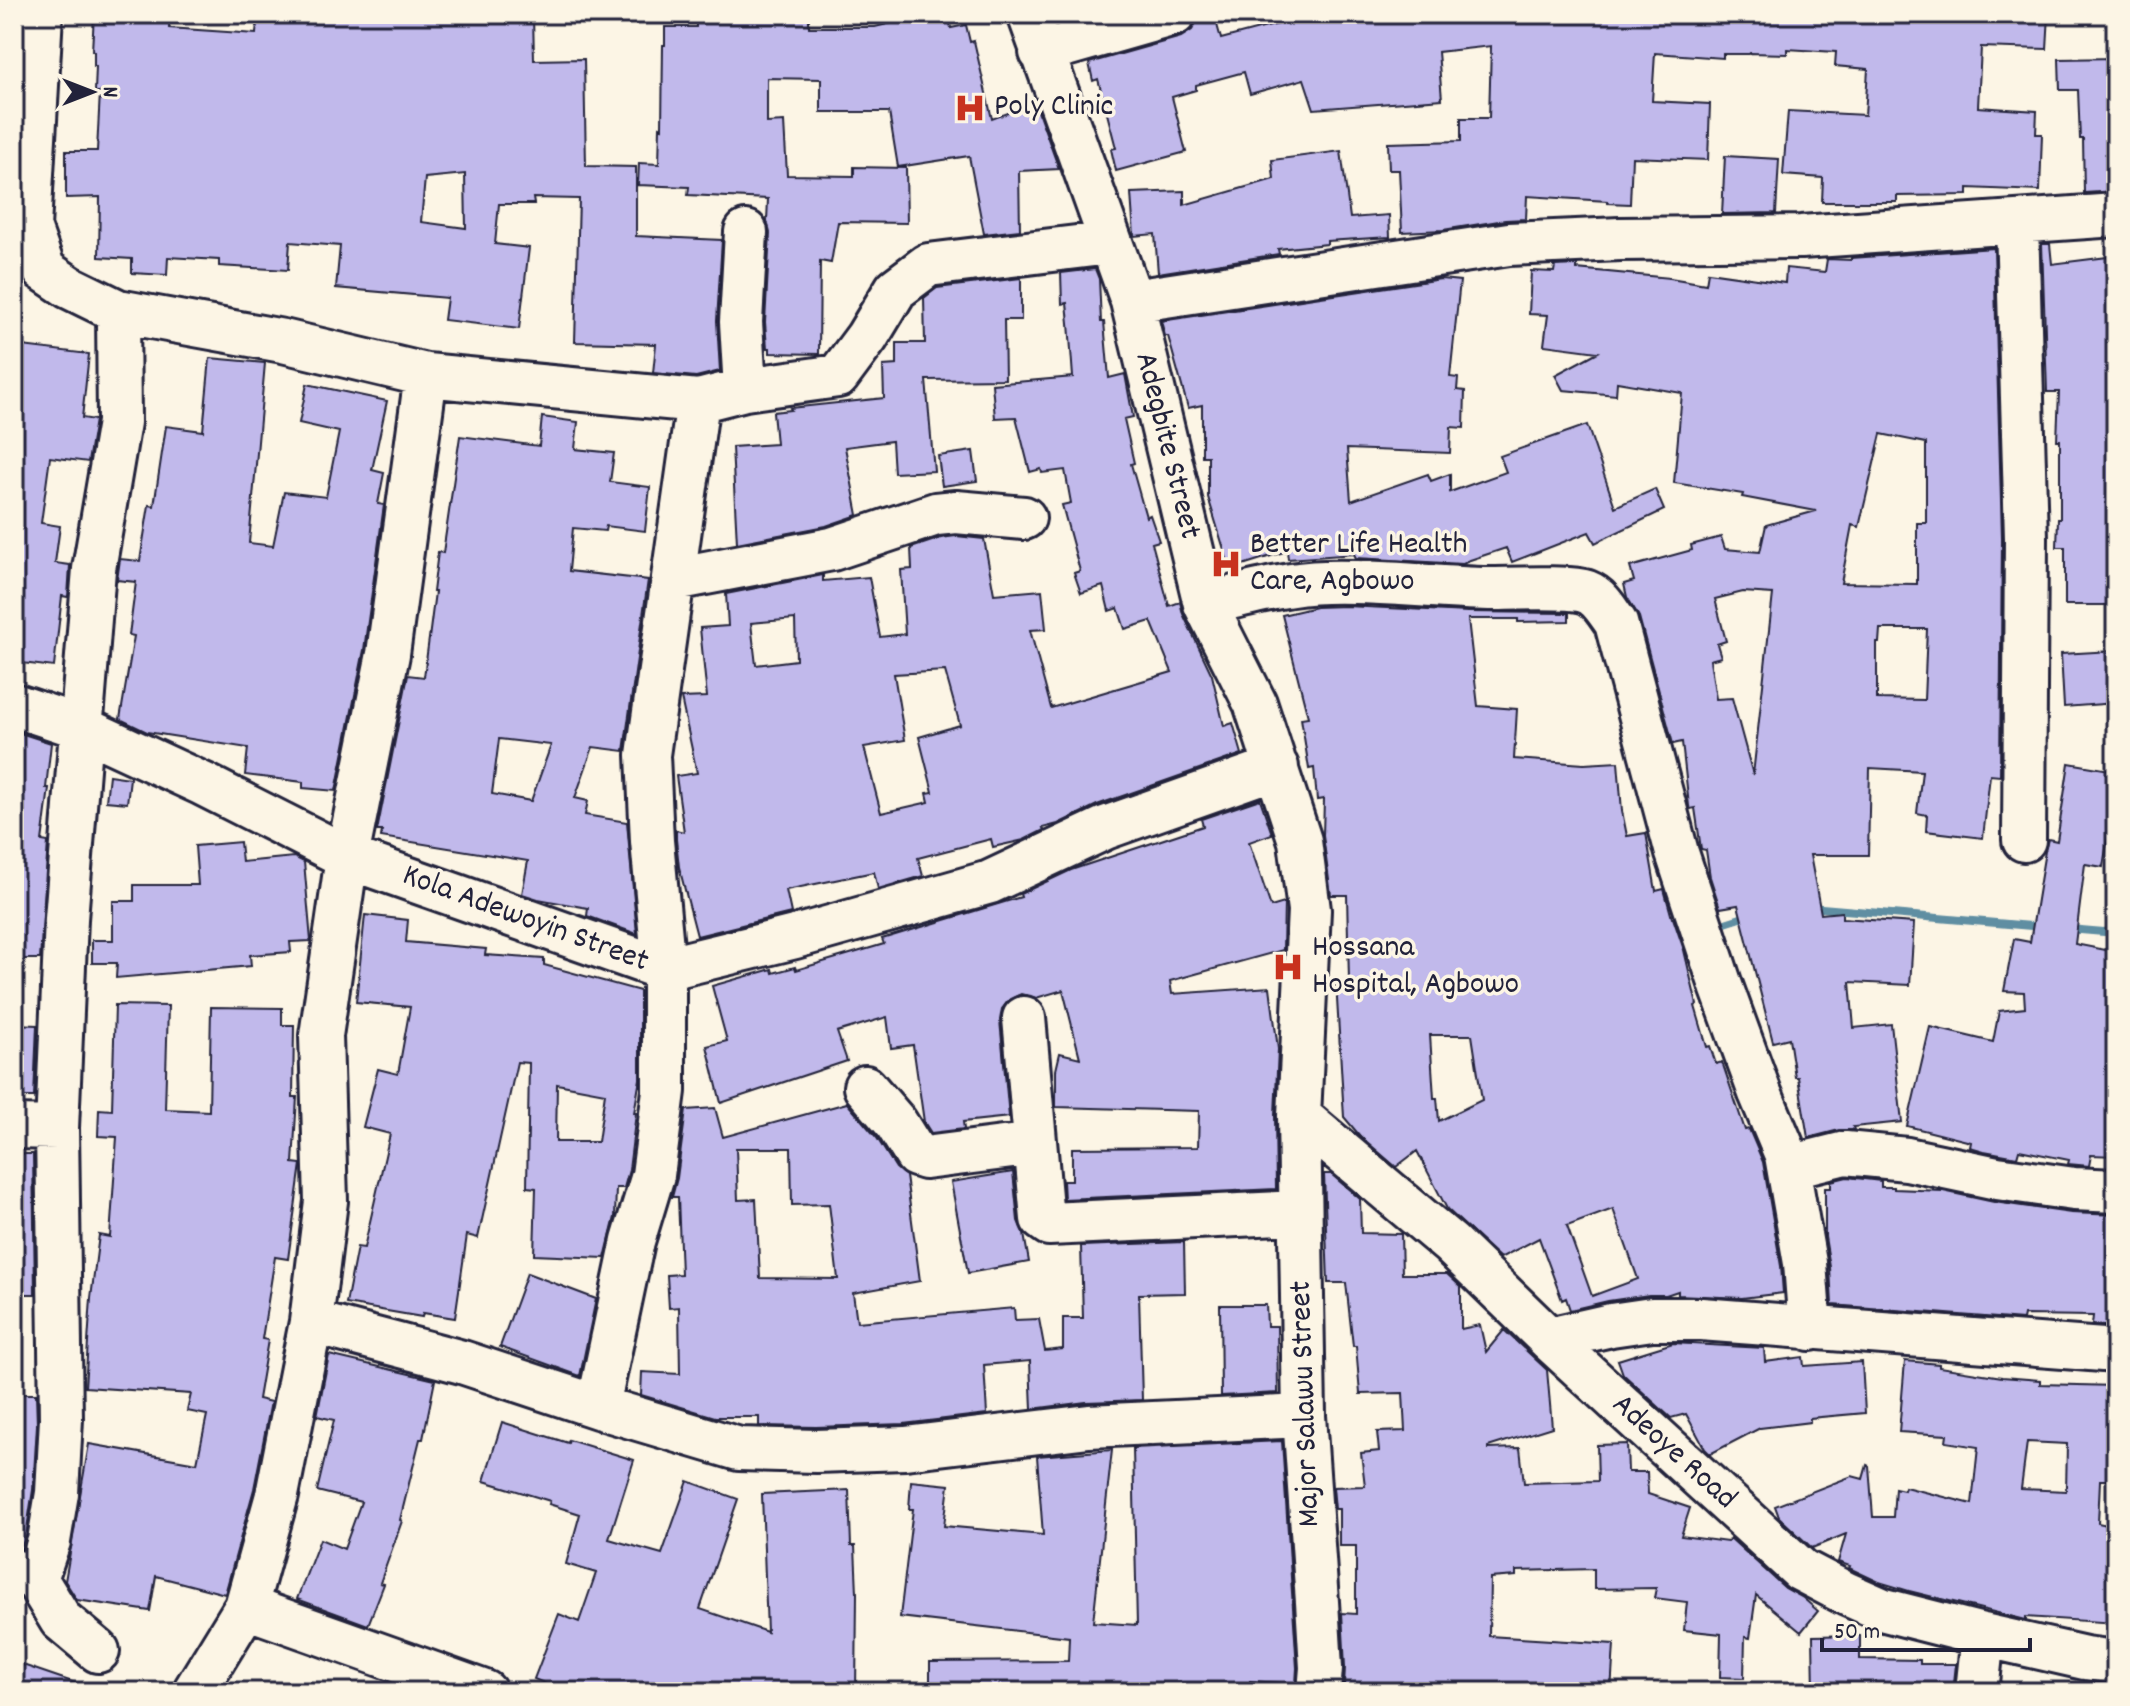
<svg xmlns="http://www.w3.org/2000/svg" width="2130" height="1706" viewBox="0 0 2130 1706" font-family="Dekko,sans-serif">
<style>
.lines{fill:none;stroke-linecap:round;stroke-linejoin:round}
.stream{stroke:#5f8ea2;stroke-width:8}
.building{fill:#c1b9eb;stroke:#22223b;stroke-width:2;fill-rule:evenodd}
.minor-casing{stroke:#22223b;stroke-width:48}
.minor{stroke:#fcf5e5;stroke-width:42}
.labels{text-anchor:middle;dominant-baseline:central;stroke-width:7;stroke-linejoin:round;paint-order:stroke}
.poi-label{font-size:32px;fill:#22223b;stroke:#fcf5e5;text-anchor:start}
.street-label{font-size:32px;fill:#22223b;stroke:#fcf5e5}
</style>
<rect width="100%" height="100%" fill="#fcf5e5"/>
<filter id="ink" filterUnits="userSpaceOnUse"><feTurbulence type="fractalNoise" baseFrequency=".0125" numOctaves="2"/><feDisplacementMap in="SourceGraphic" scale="16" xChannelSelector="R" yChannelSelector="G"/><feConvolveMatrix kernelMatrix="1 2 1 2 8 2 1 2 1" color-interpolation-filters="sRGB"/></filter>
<g filter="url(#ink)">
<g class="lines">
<path class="stream" d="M1810,907L2044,927
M1713,927L1750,915
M2069,929L2104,932L2116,930"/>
</g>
<path class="building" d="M94,14H170L169,28L256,34L257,21L287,23L288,14H423V17L533,15L534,60L584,59L586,166L636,167V236L722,240L717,321L720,371L696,377L653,373L656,344L575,342L579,199L533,198L534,204H499L495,244L529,248L519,329L444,320L447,298L336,288L340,246L290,242L288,270L219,266V260L168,257L167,275L132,273V259L99,257L100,197L66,198V151H97L100,92H95L96,66H94V51H92ZM465,174L466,228L421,222L425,178Z
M718,14L809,16V27H875L929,14H948L951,28L966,25L970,42L974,41L992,119L1035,103L1059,169L1019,171L1020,230L984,234L969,156L898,167L889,112H821V79L767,78V123L784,122L787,175L854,176V167L906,168L907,223L838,222L831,263L820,261L819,354L770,353V348H767L765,322L770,233L767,221L768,199L688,195L689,187L638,185L639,163L659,164L660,127L662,128L663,45H665V27H696V21H718Z
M1197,14H1214L1221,39L1286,22L1283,14H2049L2047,49L1981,47L1978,107L2037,111L2036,134H2042L2040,191L1968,188V195L1897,196V202H1822L1823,178L1783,175L1788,111L1865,115L1868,69L1835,66L1836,52L1787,49V54L1750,53L1749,54H1723V58L1655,53L1652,101L1710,104L1708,160L1632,157L1630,204L1607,203V201L1527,196L1526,219L1505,220L1443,230L1402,232L1399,170H1389L1388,143L1461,141V118H1489L1491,46L1438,52L1442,99L1314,109L1304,79L1250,94L1244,72L1196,85V90L1172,97L1186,152L1116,171L1111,149L1116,148L1098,79L1093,81L1089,63L1181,37L1192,30L1197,21Z
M2116,58V191L2084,193L2083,139H2080L2078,90H2060L2059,59Z
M1341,151L1350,218L1389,215L1390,237L1327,241V244L1278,249L1279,254L1158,273L1155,234L1134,236L1131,193L1184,191V205L1274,179L1272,160Z
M1725,156L1779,159L1776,213L1722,214Z
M2042,244H2050L2052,264L2116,256V605H2065V547H2057L2058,519H2060V440H2057L2059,392H2047Z
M1994,248L2002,538L2000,776L1990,775L1983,838L1926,831L1927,815L1917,813L1922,771L1870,768L1868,855H1810L1821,914L1842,912V918L1914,923L1910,985L1850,982L1854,1028L1891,1024L1902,1122L1853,1127L1854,1130H1839L1808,1138L1798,1077H1795L1789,1038L1773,1042L1738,905L1720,908L1710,877L1706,850L1701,849L1695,808L1690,809L1689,806L1682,742L1673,744L1639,617L1627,597L1624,584L1634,581L1630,567L1692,550L1691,545L1721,537L1725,549L1760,552L1766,525L1816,511L1742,497L1743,494L1674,483L1682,393L1617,382L1616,395L1563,390L1555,375L1598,352L1544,345L1548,315L1529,314L1531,271L1554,272L1555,266L1577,265V269L1670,278L1706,284L1708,272L1785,283L1786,268L1825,272L1827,259L1851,260V258ZM1881,434L1926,443V523H1917V584L1841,583L1852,525L1859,527ZM1743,592L1773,594L1753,775L1732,698L1716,699L1710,660L1721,657L1717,644L1726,641L1715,599ZM1880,629H1927L1924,700L1877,699V643H1879Z
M1095,269L1099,279L1101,322H1104L1109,378L1125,374L1133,417L1124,419L1134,463L1131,464L1146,517L1150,515L1159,541L1152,543L1169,606L1180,602L1183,614L1212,675L1224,726L1233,723L1242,754L1097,805L1058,824L1043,828L1044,830L1024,840L993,847L991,839L918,858L923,876L878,889L874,872L786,890L791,913L697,936L679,867L676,839V830L684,832L676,776L697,773L681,698L707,697L700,628L728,626L726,594L823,575V581L869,577L880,637L905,634L901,570L912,569L911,548L941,538L956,536L984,539L994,594L1042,590L1046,629L1030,630L1051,708L1172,672L1151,621L1125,629L1118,608L1109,611L1103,586L1081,593L1074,573L1080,571L1062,505L1071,503L1065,470L1042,473L1041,469L1030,472L1016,417L995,418L992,384L1073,377L1069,323L1067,303L1062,304L1061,273ZM795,619L796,660L756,665L751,623ZM945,671L960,725L919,737L933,792L927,793L929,802L881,813L864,747L905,740L894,674Z
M1021,278V320H1004L1005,379L926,380L934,471L894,473L892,441L845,447L858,515L826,526L737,543L732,447L776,444L773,412L791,410L790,408L884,398L883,366L897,365V343H925L924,298L937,288Z
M1441,279L1460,281L1450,377L1458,378L1457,390L1465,391L1464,428L1451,427L1450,453L1347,449L1351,501L1428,474L1431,481L1450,474V492L1506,472L1500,456L1587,425L1615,507L1655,489L1664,510L1595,543L1589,532L1512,562L1506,548L1467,561V562L1463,564L1356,558L1354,554L1288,559L1287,551L1230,569L1208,497V456H1202V405L1188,408L1168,336H1165L1161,321Z
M14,345L89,354L82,418L95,420L88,462L50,457L41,523L60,526L55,563L70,565L68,597L62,596L54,667L14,662V413L17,387H14Z
M210,358L265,363L249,543L273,546L284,492L326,497L339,432L299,423L307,384L387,401L372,470L384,473L378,504L384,505L364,650L336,791L303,788V782L245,775L248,748L147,732L120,719L134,636L129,635L136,582L117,580L120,559L140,561L149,505L154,506L166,426L203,431Z
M542,417L578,422L575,449L614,453L610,482L650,487L645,531L606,526L605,531L573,528L569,571L648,580L624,751L593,747L575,798L588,801L585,815L627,822L637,934L587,916L588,908L538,899L522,894L528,861L381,837L382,831H377L408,675L424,677L435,592H433L438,552L443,553L460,436L539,446ZM499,739L551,745L531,801L492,794Z
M973,451L977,481L942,486L938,456Z
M1346,606L1468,612L1569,613V621L1518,622V619H1468L1478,706L1517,709L1514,759L1584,764L1618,762L1622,811L1627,836L1646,833L1656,891L1664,889L1672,918H1673L1684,950L1697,1005L1695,1006L1707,1047L1710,1046L1716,1064L1722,1062L1745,1130L1749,1129L1763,1162L1781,1266L1783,1293L1742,1298L1678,1295V1291L1666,1295H1649L1608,1301L1570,1310L1566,1298L1562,1300L1539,1238L1500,1258L1447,1209L1417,1151L1396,1167L1360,1136L1344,1117L1336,982L1349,981L1347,895H1331L1323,836L1324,799L1317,800L1314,768L1309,769L1301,718L1308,717L1282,615L1316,607ZM1430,1035H1472L1482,1100L1439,1121L1437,1098H1434ZM1613,1209L1638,1279L1592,1296L1567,1226Z
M2112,651L2116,703L2064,707L2061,654Z
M14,731L51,743L46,788H49L42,841L48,842L40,959H14Z
M2069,763L2116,771V788L2103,867L2085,864L2075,944L2116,952V1156L2091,1155L2089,1166L2068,1164L2069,1160L2019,1150L2017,1157L1984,1151L1970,1147L1971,1142L1907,1126L1930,1027L1993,1042L1999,1011L2025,1008L2024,992L2004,991L2014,939L2030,942L2045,851L2048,839L2057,841Z
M109,775L130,778L127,803L106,801Z
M1260,799L1272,834L1249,842L1271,907L1284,903L1283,950L1170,981L1172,994L1270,987L1278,1049L1275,1115L1276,1189L1064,1199L1063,1181H1072V1148L1198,1147L1199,1111L1056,1107V1070L1060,1053L1080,1058L1063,990L1036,998L1021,994L1010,999L1002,1009L1000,1020L1009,1117L963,1122L964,1129L931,1133L924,1122L913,1045L891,1048L887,1017L837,1032L847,1061L721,1103L707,1046L727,1041L712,986L772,969L773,973L795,967L796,970L884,944L882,939L1021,897L1020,894L1071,870L1203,826L1201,819Z
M240,842L242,862L294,857L304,862L311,941L290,942L291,952L250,955L251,966L116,978L117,963H92V940H113V901H134V885H198L195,846Z
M365,915L408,920L406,942L486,949L485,955L544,959V965L640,991V1079L634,1113H636L629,1170L624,1188H616L615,1217L605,1258L534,1255L536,1188L527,1187L529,1063L517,1062L478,1238L467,1235L455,1318L423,1313L422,1317L346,1304L357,1247L364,1248L390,1134L363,1127L378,1069L398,1074L410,1007L356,1002ZM557,1084L605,1093L598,1142H556Z
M115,1005L168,1006L165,1109L209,1111L211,1007L282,1008V1025H294L293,1097H297L293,1163L301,1164L288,1259L275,1257L262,1339L268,1340L258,1399L271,1402L254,1489L225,1594L156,1576L150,1611L77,1600L65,1581L89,1444L197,1463L207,1415L187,1411L191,1394L85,1387L91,1298L99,1235L110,1237L117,1137L98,1136L99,1109L112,1110Z
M14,1024L37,1025L34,1097H14Z
M847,1103L877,1138L896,1168L906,1176L920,1281L853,1293L857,1322L1014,1308L1015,1320L1039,1319L1045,1351L1063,1349V1318H1083L1081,1246L1184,1242L1185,1293L1139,1294L1142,1400L1086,1402L1032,1409L1030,1361L984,1365L987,1414L903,1424L816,1427L759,1426V1417H715L641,1395L642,1372L680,1374L679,1307L669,1308L667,1275L681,1274L678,1197H672L677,1178L686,1110L715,1108L723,1137ZM736,1148H791L792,1205L829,1204L838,1279L760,1278L756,1199L738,1200Z
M14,1154H33L35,1294H14Z
M1013,1172L1018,1221L1024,1234L1029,1262L968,1273L951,1182Z
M1324,1174H1331L1360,1199L1361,1233L1401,1234L1402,1274H1447L1461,1287V1329L1480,1325L1486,1352L1504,1330L1547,1370L1552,1427L1488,1447V1449L1520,1448L1524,1483L1598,1481L1597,1445L1627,1444L1628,1472H1647L1648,1494L1690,1508L1681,1536L1727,1542L1730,1538L1785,1588L1803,1598L1818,1611L1801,1632L1756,1595L1750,1638L1745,1637L1744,1678L1720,1677L1721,1634L1684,1630L1687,1602L1654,1598L1656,1588L1594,1589V1569L1516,1571V1576L1490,1578L1489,1636L1614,1644L1611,1692L1518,1690V1692H1456V1689L1344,1686L1345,1667L1342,1613L1356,1614V1546H1339V1509H1335L1333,1487L1365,1486L1361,1453L1379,1451L1377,1432L1405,1431L1403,1393L1360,1394L1356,1346H1353L1346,1283H1328Z
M1847,1177L1881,1181V1187H1894V1189L1943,1191L1994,1202L2071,1213L2116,1215V1327L2092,1325L2093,1316L2024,1315L2023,1320L1832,1305L1830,1267L1825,1237V1188H1831V1181Z
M527,1273L596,1299L580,1376L500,1347Z
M1220,1305H1266L1267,1326H1277L1278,1393L1221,1396Z
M1673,1343L1764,1348L1765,1362L1803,1357L1804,1366L1862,1362L1865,1413L1810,1418V1422L1760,1428L1710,1454L1705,1449L1686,1414L1671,1418L1623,1374L1618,1360Z
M329,1355L435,1380L423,1439H420L400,1520L402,1521L380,1583L384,1584L368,1625L297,1599L320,1539L344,1549L361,1502L317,1491L334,1420L317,1416Z
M1905,1361L1939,1364V1367L2002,1377L2040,1380V1384L2116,1386V1480H2100L2098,1523L2116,1527V1623L2026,1617V1620L1909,1591L1879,1582L1849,1568L1850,1566L1838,1562L1846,1534L1812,1548L1779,1517L1775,1506L1852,1476L1863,1479L1867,1465L1869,1466L1873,1517H1893L1895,1488L1904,1490L1905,1487L1972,1504L1978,1447L1946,1442L1947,1435L1899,1432ZM2027,1442L2067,1444L2066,1491L2021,1489Z
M14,1394H36L37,1425L33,1490L26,1535L21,1548H14Z
M502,1422L568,1443L569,1440L634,1460L609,1539L662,1554L688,1481L738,1499L700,1609L767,1632L762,1494L849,1490L851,1546H855L857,1593L856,1692H566L534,1679L559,1614L579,1622L596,1573L566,1564L580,1514L549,1504L550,1501L484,1481Z
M1282,1441L1297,1668L1296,1684L1250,1681L1249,1692H930V1662L1068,1661L1069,1637L900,1617L913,1509H909L911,1481L949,1485L944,1526L1043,1535L1037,1456L1112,1450L1093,1622L1137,1625L1133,1448Z
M1860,1635V1659L1920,1660V1664H1956L1953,1692H1814L1813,1636Z
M14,1662L90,1688V1692H14Z"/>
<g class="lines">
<defs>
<path id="minor" d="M41,14L29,227L44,270L69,287L118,311L283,341L426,375L698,401L745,389L838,376L867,337L896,289L928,265L1110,243
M1029,14L1132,301L1205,604L1255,703L1300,841L1309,910L1299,1116L1304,1416L1317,1602L1321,1668L1319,1692
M1041,52L1174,14
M2017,223L2026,538L2024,840
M1132,301L1509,244L1620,239L1801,237L2116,215
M745,389L741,322L746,232
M674,579L832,549L936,514L956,512L1024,518
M1205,604C1244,595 1284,583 1325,582C1380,580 1434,588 1489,589C1510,589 1571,586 1587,592C1600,597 1608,612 1616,623L1677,853L1721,986L1760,1093L1786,1155L1805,1263L1810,1329
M14,705L80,727L203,784L347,857L664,969L795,937L990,882L1105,828L1277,767
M1024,1018L1042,1219L1049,1224L1300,1212
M865,1087L896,1123L916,1155L925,1158L1035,1144
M1299,1116L1451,1244L1549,1339L1801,1570L1847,1594L1881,1609L1983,1635L2085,1658L2116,1662
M14,1127L57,1128
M1789,1167L1845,1153L1907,1159L1997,1178L2074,1189L2116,1191
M311,1322L462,1362L598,1407L739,1449L816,1451L905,1448L1089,1426L1304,1416
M1549,1339L1611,1325L1652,1319H1701L2116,1351
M598,1407L633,1241L653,1175L664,1091V969L652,841L648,755L698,401
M14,1571L36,1579L61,1620L98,1651
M36,1579L49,1541L57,1493L61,1419L57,1128L66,919L94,569L119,422L118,311
M246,1607L485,1692
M194,1692L246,1607L277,1495L311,1322L326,1201L321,1036L347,857L388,654L426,375
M1977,1692L1983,1635"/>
</defs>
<use href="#minor" class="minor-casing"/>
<use href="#minor" class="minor"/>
</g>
</g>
<defs>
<symbol id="hospital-bare" viewBox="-9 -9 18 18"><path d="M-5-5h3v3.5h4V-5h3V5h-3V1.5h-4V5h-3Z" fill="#c8321e" stroke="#fcf5e5" stroke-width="2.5" paint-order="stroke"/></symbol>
</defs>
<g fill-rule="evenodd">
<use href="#hospital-bare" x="948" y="86" width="44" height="44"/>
<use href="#hospital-bare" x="1204" y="542" width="44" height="44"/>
<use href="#hospital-bare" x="1266" y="945" width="44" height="44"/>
</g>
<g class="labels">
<g class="poi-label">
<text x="994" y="108">Poly Clinic</text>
<text x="1250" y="546">Better Life Health<tspan x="1250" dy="37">Care, Agbowo</tspan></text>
<text x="1312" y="949">Hossana<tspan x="1312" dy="37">Hospital, Agbowo</tspan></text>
</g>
<g class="street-label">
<text transform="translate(1166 446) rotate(76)">Adegbite Street</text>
<text transform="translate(525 920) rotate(20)">Kola Adewoyin Street</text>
<text transform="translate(1307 1404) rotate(-92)">Major Salawu Street</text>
<text transform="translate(1673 1453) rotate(42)">Adeoye Road</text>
</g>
</g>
<rect width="2130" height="1706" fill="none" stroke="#fcf5e5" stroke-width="48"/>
<rect x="24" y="24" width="2082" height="1658" fill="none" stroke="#22223b" stroke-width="3" filter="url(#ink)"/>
<g transform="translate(92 92) rotate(90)" stroke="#fcf5e5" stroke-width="6" paint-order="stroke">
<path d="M0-6L14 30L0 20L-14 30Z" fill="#22223b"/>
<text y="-12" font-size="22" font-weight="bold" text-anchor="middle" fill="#22223b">N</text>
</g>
<path d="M1822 1638v12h208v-12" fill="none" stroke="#22223b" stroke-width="4"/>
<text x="1834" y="1638" font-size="24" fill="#22223b" stroke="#fcf5e5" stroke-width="6" paint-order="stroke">50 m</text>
</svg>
